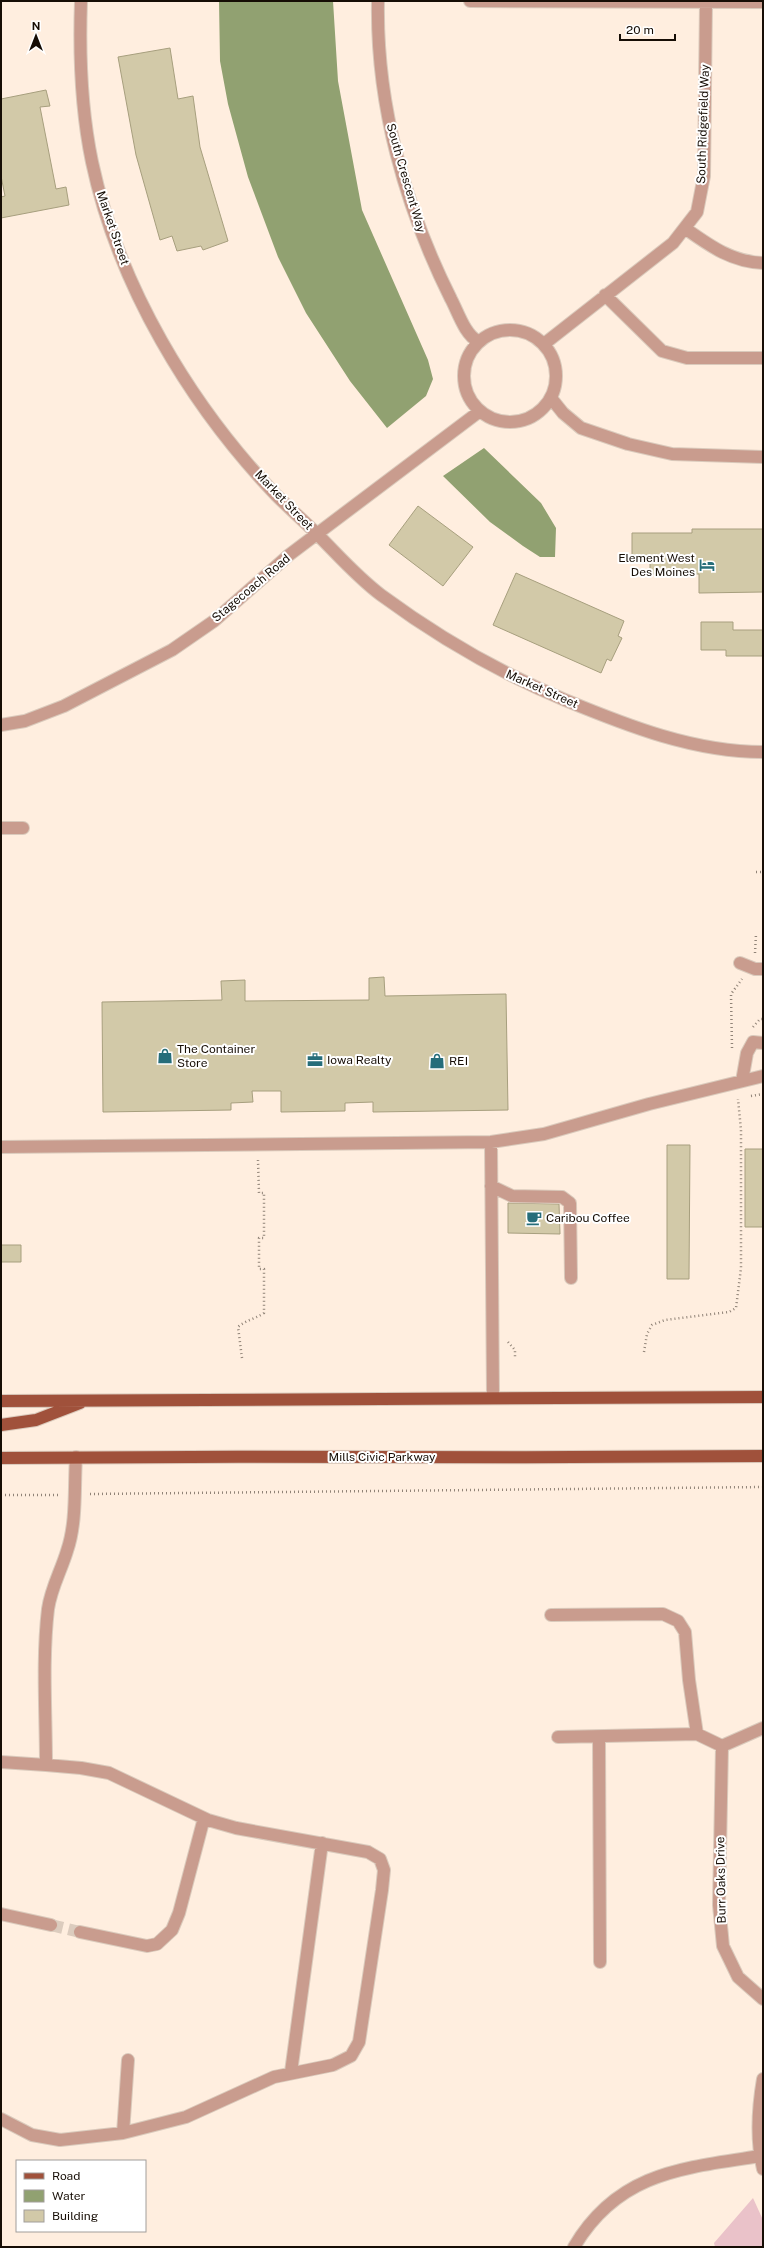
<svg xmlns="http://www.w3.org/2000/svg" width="764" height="2248" viewBox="0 0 764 2248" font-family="'Public Sans',sans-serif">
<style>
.green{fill:#eac2c9}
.water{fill:#91a171}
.building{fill:#d2c9a8;stroke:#a79f7e}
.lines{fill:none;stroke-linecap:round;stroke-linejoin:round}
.minor-tunnel{stroke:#dcccbe;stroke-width:12;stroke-dasharray:12 6;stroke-linecap:butt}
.minor-casing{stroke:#dacabc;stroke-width:14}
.major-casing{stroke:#dacabc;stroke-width:14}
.path{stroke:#908377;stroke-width:2.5;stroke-dasharray:1 3;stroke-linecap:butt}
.minor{stroke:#c99c8e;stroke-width:12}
.major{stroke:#a0513b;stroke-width:12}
.labels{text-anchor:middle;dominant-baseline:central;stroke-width:4;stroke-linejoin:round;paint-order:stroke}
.street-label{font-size:12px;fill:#160d05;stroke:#fff}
.poi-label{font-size:12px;fill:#160d05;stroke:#fff;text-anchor:start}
</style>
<rect width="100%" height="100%" fill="#ffeedf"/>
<path class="green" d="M753,2198L763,2220V2247H715L714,2243Z"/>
<path class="water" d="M219,1H333L338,81L362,210L428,360L433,379L426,396L387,428L350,381L306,313L278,257L248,177L228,104L220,61Z
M484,448L541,503L556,528L555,557H540L523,546L490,522L443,476Z"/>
<path class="building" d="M170,48L178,99L193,96L200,147L228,241L203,250L201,246L177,251L172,236L160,240L136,155L118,57Z
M46,90L50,106L40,107L56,189L66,187L69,205L1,218V197L5,196L1,176V99Z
M418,506L473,547L443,586L389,545Z
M692,529H763V592L699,593V574H650V556H632V533H692Z
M516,573L624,621L618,636L622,638L611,661L607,659L601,673L493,625Z
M701,622H733V630H763V656H726V650H701Z
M384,977L385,996L506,994L508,1110L373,1112V1102L345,1103V1111L281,1112V1091H252L253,1102L231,1103V1110L103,1112L102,1002L222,1000L221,981L245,980V1001L369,1000V978Z
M667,1145H690L689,1279H667Z
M745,1149H763V1227H745Z
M508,1203L559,1204L560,1234L508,1233Z
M1,1245H21V1262H1Z"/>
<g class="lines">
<path class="minor-tunnel" d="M51,1925L80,1932"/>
<defs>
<path id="minor" d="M81,1C79,55 81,109 92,162C118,285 190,405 276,495C289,508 303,520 317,534C338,555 357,577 381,595C438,637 500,673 565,700C628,726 694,752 763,752
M378,1C376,104 405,207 451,299C458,312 465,335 478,341
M470,1L763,2
M686,229C710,246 732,262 763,263
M605,295L662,351L687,358H763
M464 376a46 46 0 1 1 92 0a46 46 0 1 1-92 0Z
M544,344L673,243L697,212L704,176L706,1
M551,398L563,413L581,428L628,444L672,454L763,457
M1,725L25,721L64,706L172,650L214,621L289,555L480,411
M1,828H23
M740,963L755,969H763
M742,1081L747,1053L753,1042L763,1043
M491,1142L493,1398
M1,1147L491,1142L544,1134L649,1104L763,1076
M491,1186L512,1196L562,1197L570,1203L571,1278
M551,1615L663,1614L678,1621L685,1632L689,1680L697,1734
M558,1737L697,1734L722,1746L763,1728
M599,1737L600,1962
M722,1746L719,1905L723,1946L738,1977L763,1999
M1,1762L46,1765C46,1713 42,1660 48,1609C51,1588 61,1571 67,1551C77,1522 74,1488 76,1457
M1,1914L51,1925
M80,1932L147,1946L157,1944L172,1930L179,1913L204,1818
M291,2072L322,1843
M763,2079C758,2108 756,2140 763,2169
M1,2119L32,2135L60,2140L123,2133L186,2117L274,2077L333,2065L351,2056L359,2042L382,1890L384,1870L380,1859L368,1852L236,1828L208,1820L109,1773L81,1768L46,1765
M123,2133L128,2060
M574,2247C618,2172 683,2168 761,2156"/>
<path id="major" d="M1,1401L763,1397
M1,1425L36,1420L80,1403
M1,1458C255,1455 509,1459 763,1456"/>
</defs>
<use href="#minor" class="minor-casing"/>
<use href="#major" class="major-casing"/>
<path class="path" d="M756,872H763
M755,953L756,934
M753,1027L760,1019H763
M732,1048L731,994L742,979
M751,1096L763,1094
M508,1342L515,1350V1359
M644,1352L647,1334L652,1325L665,1320L729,1312L736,1308L741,1268V1130L738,1099
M242,1358L238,1327C246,1320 255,1319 264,1313V1269H259V1238H264V1193H259L258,1160
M90,1494L763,1487
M1,1495H61"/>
<use href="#minor" class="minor"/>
<use href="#major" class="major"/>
</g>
<defs>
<symbol id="hotel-bare" viewBox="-9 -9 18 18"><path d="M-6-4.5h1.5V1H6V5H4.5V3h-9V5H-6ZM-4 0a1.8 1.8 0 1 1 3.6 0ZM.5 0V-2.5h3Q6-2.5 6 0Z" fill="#266d7a" stroke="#fff" stroke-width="2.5" paint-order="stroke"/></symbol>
<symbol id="shop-bare" viewBox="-9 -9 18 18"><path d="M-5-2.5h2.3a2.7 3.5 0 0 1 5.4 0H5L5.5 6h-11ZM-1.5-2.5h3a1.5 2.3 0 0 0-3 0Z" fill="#266d7a" stroke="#fff" stroke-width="2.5" paint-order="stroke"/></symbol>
<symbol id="office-bare" viewBox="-9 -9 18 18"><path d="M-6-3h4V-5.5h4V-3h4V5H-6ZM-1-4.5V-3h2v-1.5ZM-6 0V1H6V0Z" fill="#266d7a" stroke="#fff" stroke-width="2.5" paint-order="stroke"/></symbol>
<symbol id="cafe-bare" viewBox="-9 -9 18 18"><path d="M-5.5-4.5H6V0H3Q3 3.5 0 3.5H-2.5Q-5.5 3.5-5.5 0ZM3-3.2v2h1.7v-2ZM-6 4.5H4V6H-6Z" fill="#266d7a" stroke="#fff" stroke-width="2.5" paint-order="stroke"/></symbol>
</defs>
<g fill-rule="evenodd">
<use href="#hotel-bare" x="696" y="554" width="22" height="22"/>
<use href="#shop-bare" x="154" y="1045" width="22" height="22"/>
<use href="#office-bare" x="304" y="1049" width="22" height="22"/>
<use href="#shop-bare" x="426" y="1050" width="22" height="22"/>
<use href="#cafe-bare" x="523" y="1207" width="22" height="22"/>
</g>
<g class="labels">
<g class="street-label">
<text transform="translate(703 124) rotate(-88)">South Ridgefield Way</text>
<text transform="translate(406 178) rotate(74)">South Crescent Way</text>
<text transform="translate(113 228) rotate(71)">Market Street</text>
<text transform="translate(284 500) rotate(46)">Market Street</text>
<text transform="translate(251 588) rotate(-40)">Stagecoach Road</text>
<text transform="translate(542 689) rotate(24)">Market Street</text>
<text x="382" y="1457">Mills Civic Parkway</text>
<text transform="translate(721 1880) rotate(-91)">Burr Oaks Drive</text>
</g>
<g class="poi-label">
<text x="695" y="558" text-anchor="end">Element West<tspan x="695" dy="14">Des Moines</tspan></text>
<text x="177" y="1049">The Container<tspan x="177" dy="14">Store</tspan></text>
<text x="327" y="1060">Iowa Realty</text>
<text x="449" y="1061">REI</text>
<text x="546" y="1218">Caribou Coffee</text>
</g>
</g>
<rect width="764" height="2248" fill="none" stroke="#160d05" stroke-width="4"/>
<rect x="16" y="2160" width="130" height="72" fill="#ffffff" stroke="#a29e9b"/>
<rect x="24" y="2173" width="20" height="6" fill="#a0513b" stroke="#a29e9b"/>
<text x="52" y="2180" font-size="12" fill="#160d05">Road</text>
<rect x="24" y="2190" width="20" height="12" fill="#91a171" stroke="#a29e9b"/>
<text x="52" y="2200" font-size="12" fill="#160d05">Water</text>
<rect x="24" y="2210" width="20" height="12" fill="#d2c9a8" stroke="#a29e9b"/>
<text x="52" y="2220" font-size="12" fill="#160d05">Building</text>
<g transform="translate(36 36)" stroke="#ffffff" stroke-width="3" paint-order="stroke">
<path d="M0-3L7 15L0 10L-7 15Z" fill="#160d05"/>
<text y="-6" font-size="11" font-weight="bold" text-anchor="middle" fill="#160d05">N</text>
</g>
<path d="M620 34v6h55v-6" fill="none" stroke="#160d05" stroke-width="2"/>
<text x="626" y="34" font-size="12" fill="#160d05" stroke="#ffffff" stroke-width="3" paint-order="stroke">20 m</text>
</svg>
